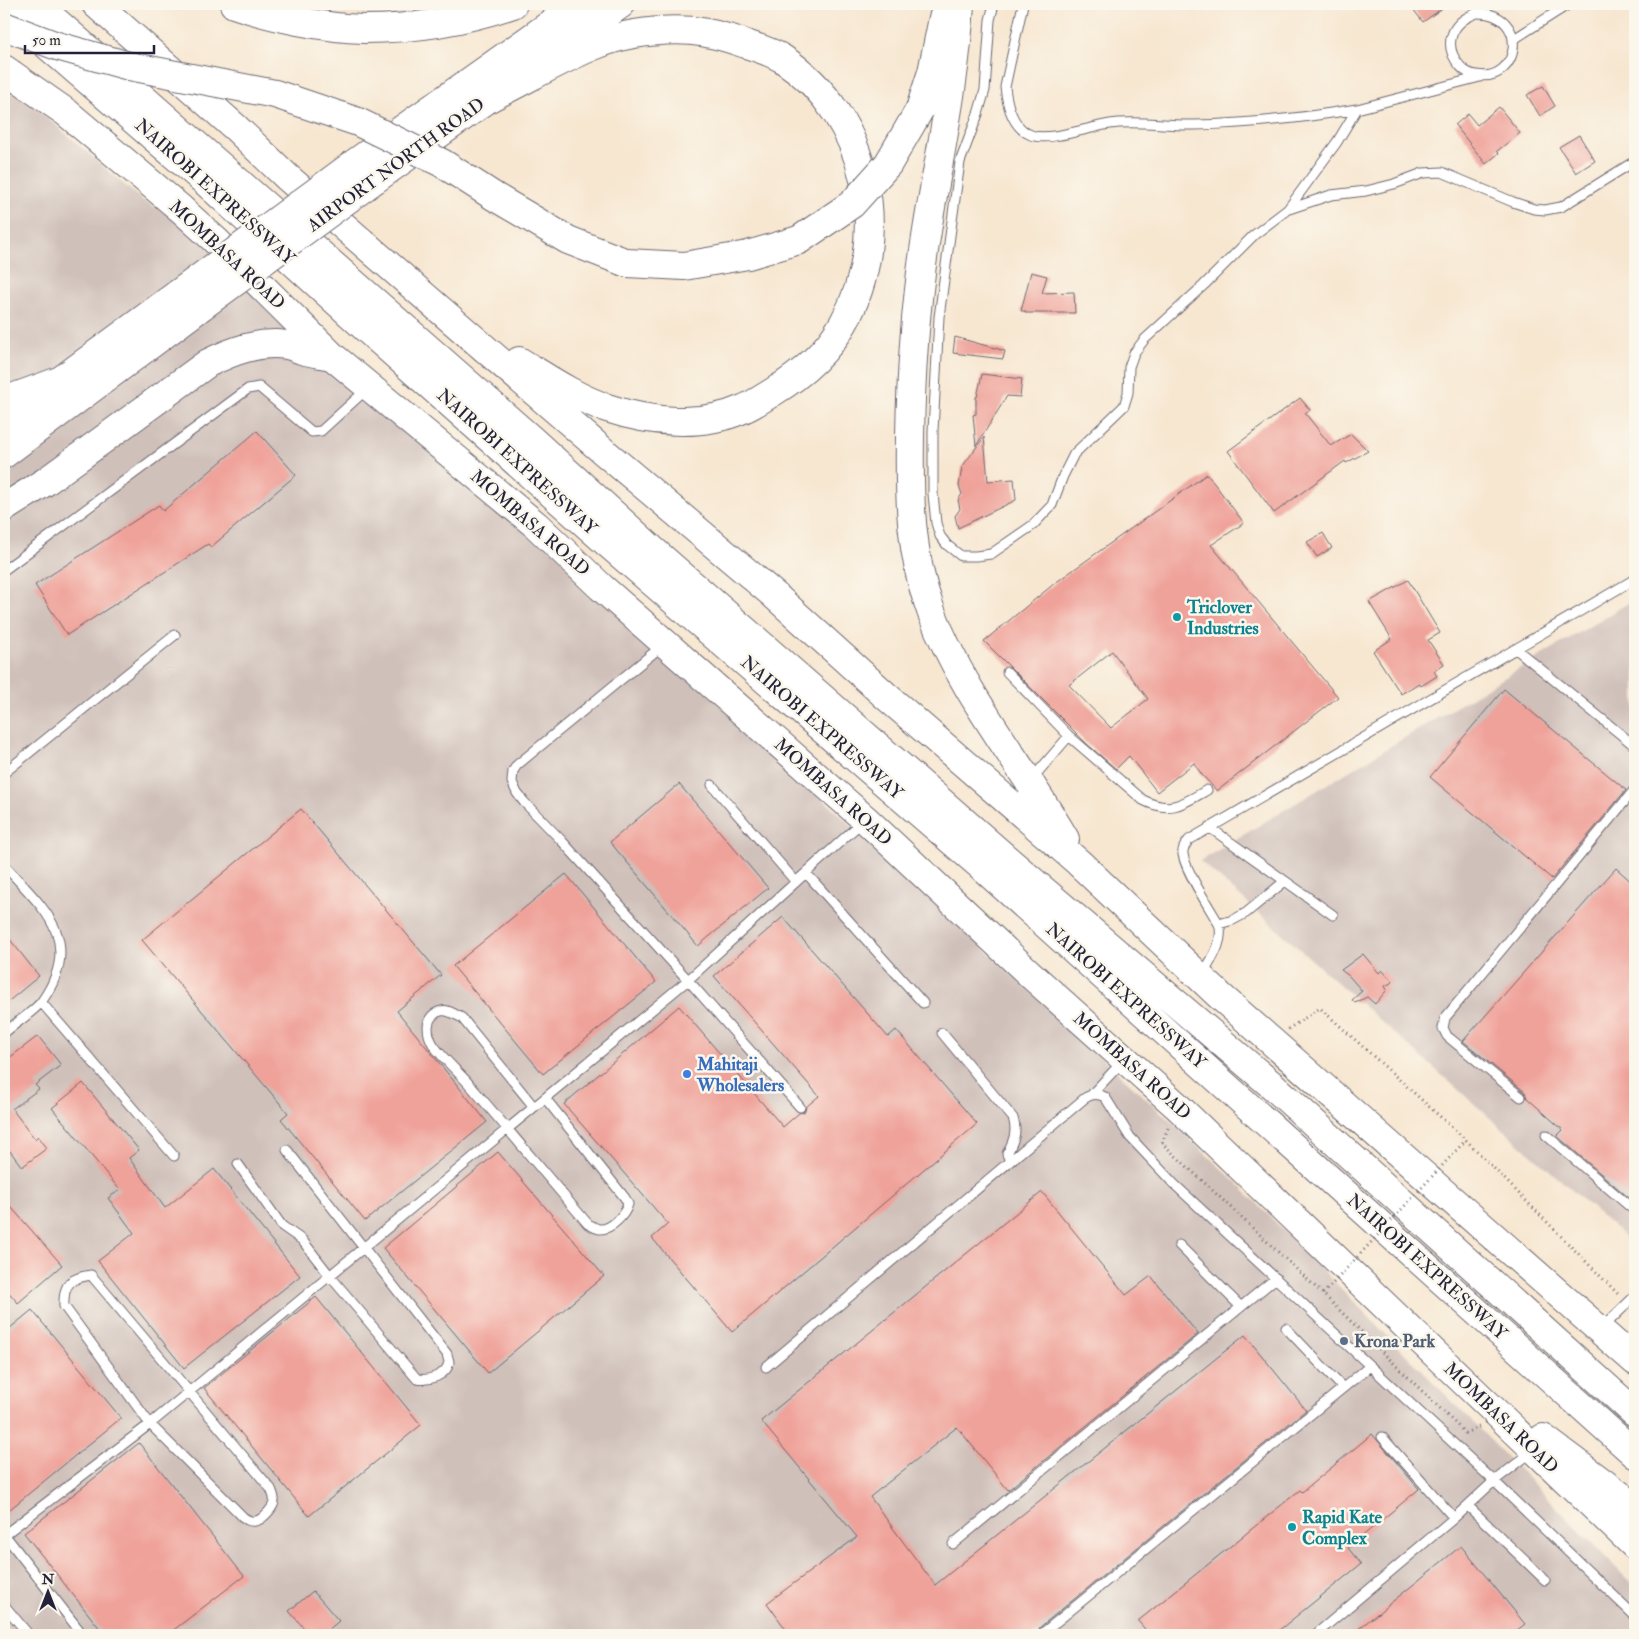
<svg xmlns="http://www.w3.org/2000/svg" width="1639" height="1639" viewBox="0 0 1639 1639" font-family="'IM FELL Double Pica',serif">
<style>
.industrial{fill:#cfc0ba}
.building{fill:#efa29a;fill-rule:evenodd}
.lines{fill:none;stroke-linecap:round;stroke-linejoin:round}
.lane-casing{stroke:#6d6770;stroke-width:11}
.primary-casing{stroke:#6d6770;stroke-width:30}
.highway-casing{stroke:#6d6770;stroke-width:30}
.path{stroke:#6d6770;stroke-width:3;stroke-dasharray:1 4;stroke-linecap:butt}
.lane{stroke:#fff;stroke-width:9}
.primary{stroke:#fff;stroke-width:28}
.highway{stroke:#fff;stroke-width:28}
.primary-bridge-casing{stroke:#6d6770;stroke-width:30;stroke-linecap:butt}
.highway-bridge-casing{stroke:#6d6770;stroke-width:30;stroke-linecap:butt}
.path-bridge{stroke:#6d6770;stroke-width:3;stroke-dasharray:1 4;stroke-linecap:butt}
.primary-bridge{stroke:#fff;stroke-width:28}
.highway-bridge{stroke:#fff;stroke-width:28}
.culture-dot{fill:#0f9aa8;stroke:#fbf7ec;stroke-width:2}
.shop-dot{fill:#3f7fe0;stroke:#fbf7ec;stroke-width:2}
.service-dot{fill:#5c6f8a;stroke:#fbf7ec;stroke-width:2}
.labels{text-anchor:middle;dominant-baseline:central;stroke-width:5;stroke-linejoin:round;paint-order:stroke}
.street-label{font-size:18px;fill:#22223b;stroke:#fbf7ec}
.culture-label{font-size:18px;font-weight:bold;fill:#0d838f;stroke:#fbf7ec;text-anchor:start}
.shop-label{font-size:18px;font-weight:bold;fill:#366cbe;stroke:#fbf7ec;text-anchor:start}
.service-label{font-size:18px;font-weight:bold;fill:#4e5e75;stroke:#fbf7ec;text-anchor:start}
</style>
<rect width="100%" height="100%" fill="#fbf7ec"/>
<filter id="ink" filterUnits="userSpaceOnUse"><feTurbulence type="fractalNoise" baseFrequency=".02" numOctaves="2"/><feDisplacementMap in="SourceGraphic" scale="10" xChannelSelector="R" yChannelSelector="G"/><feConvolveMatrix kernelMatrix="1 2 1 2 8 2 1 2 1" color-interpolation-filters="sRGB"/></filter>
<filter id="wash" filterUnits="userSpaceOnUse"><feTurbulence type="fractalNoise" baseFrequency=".0096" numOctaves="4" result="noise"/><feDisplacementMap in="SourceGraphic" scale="20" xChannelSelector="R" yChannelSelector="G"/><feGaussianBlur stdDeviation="1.12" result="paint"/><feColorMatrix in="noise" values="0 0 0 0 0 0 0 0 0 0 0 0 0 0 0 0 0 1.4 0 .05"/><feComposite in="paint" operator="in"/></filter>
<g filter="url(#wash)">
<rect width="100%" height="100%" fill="#f7e7d1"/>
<path class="industrial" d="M4,80L142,200L181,221L535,532L1238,1184L1635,1587V1635H4Z
M1635,599V1246L1200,861Z"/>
<g id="blocks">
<path class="building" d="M1409,4H1448L1423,22Z
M1543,86L1555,106L1540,116L1527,95Z
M1499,107L1520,133L1497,151L1499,153L1486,164L1455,125L1468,114L1477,125Z
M1579,135L1595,161L1576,173L1559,147Z
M1031,272L1047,276L1042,293L1074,292L1075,313H1025V311H1021Z
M955,337L1005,351L1003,359L953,353Z
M982,374L1022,379L1020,397L1007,396L976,446L973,415L976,414V397H977Z
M1300,398L1310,410L1305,413L1331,446L1351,434L1368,451L1346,463L1345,461L1274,513L1228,451Z
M257,431L296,475L211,547L208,544L67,635L35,585L159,505L163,511Z
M984,437L988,481L1014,479L1016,500L958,528L955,516L960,509L958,500L962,494L959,486L962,467Z
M1207,474L1244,523L1211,545L1338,697L1217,791L1202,775L1194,763L1157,792L1129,756L1116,769L1087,744L984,641L1055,583ZM1112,651L1148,699L1111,728L1069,685Z
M1323,533L1332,548L1317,557L1307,542Z
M1408,580L1440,633L1428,640L1444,664L1434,671L1437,676L1421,686L1419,683L1401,694L1373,651L1392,639L1369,602Z
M1504,689L1626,790L1552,879L1430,777Z
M679,784L768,888L698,946L610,842Z
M301,809L441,975L397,1011L487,1122L365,1221L281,1119L288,1113L142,940Z
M1616,868L1635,885V1203L1557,1136L1563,1130L1527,1098L1525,1092L1463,1041Z
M566,874L656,982L543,1074L453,966Z
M783,917L888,1037L896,1030L977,1124L732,1332L652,1238L668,1224L564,1104L679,1006L783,1127L799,1113L804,1112L806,1107L819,1096L714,976Z
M4,932L39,976L4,1005Z
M1363,954L1379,973L1382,970L1393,982L1385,986L1387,990L1375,1004L1367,997L1355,1003L1352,1000L1362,991L1349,976L1341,970Z
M38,1036L61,1065L35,1085L39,1089L12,1109L35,1139L38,1136L47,1148L22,1167L10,1151L4,1156V1062Z
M83,1083L139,1150L129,1158L165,1208L214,1169L300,1276L184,1368L98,1261L134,1233L108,1198L120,1190L52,1108Z
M498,1152L604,1276L488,1373L383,1248Z
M1042,1192L1126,1295L1151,1276L1198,1334L1008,1490L957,1427L870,1497L935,1585L1245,1335L1306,1410L1040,1627L1038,1632L1034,1635H790L767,1603L857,1537L761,1421Z
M4,1199L62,1265L18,1303L4,1287Z
M316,1297L421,1425L309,1516L204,1388Z
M32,1310L121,1418L4,1514V1333Z
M1372,1434L1419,1489L1348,1548L1361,1564L1273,1635H1150L1138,1621L1300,1490L1302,1492Z
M139,1443L244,1576L167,1635H105L24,1533Z
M1461,1546L1525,1624L1511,1635H1351Z
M313,1591L339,1621L322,1635H310L289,1611Z"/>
</g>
</g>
<g filter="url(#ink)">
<use href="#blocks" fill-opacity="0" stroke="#6d6770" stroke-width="1"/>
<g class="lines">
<defs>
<path id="lane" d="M994,4L990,20L985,90L978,114L960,162L939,317L933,431V494L936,523L940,536L947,545L961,556H976L991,554L1033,525L1052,505L1063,476L1074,454L1124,406L1128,393L1129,367L1134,353L1144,340L1204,285L1254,235L1288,209L1337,142L1357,109C1303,118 1248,124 1194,125C1166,126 1137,120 1110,124C1090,127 1048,142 1031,135C1013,128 1007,105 1005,87L1023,4
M1477,13C1530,12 1521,84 1476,75C1470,74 1464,71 1460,66C1442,45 1451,22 1477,13Z
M1514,39L1569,4
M1357,109L1480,77
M1289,209L1331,195L1366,191L1394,184L1423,173L1442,172L1513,202L1534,209L1545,210L1561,207L1635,161
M4,570L248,389L259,387L312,432L321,431L367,389
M663,645L517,765L513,771L512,782L517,793L524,802L561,840L688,980L800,1107
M1516,649L1635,746
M1007,672L1069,736L1143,800C1170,814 1183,804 1207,790
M4,773L175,635
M1031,780L1069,736
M712,785L796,882
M1209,827L1333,915
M4,865C43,908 85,940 42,1001C35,1011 14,1024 4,1033
M806,873L923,1003
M1219,924L1233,920L1246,913L1285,881
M1202,976C1210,961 1225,942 1219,924C1210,909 1185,870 1183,854C1182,848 1186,844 1189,840L1635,579
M41,1002L174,1156
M942,1033L1013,1118C1018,1132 1013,1142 1007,1154L1010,1161
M1092,1094L1123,1061
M1521,1097L1447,1036L1443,1028L1445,1018L1635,789
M534,1107L462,1018C456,1015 448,1009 441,1011C423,1016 427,1035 434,1046C445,1061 463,1076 475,1091C513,1135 550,1180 588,1224C592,1226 595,1228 599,1229C611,1230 625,1215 628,1204L625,1198L545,1098
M1546,1135L1635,1211
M238,1164L282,1226L302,1240L330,1276L417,1379C428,1381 447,1376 449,1362C449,1361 447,1355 447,1354L287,1150
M1179,1245L1241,1307
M91,1275L271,1489C272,1492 275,1497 274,1501C274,1508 261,1521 255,1521C250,1522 247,1520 243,1517L150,1424L64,1306C63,1284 70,1278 91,1275Z
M1286,1328L1343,1388
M1601,1329L1635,1296
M1621,1342L1635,1336
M766,1367L1085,1098C1092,1094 1097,1093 1105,1097L1130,1137L1174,1184L1494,1481L1635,1616
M1382,1437L1454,1518
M1468,1506L1545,1580
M4,1534L83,1635
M4,1535L150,1424L688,980L863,821
M953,1544L1276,1278
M4,1605L29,1635
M1044,1632L1370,1366
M1315,1635L1454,1518L1494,1481L1533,1451"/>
<path id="primary" d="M355,163L579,4
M374,180L621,4
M4,422L179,293
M4,454L198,309"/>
<path id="highway" d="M36,4L532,440L654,551L1009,861L1273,1086L1635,1413
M96,4L236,128L287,177L603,451L773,594L886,696L1078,862L1220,996L1635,1361
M234,4C271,17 324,28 364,29C414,29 466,20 513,4
M960,4C956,80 939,156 927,231C916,299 911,368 910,437C909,497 910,555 931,611C963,695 1021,763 1065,839
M4,8L209,185L371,333L605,541L982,867L1635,1454
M4,69L67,113L181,209L215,240L332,356L536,525L601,587L865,819L1031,975L1176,1105L1635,1546
M485,100C506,90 526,79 547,68C575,54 603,39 634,34C677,27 705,29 746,44C758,48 772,52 783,59C869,116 893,235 843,324C827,352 801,375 773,392C763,398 753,405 743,409C701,428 649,422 607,408C576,398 547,378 519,361
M920,109L932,72L943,18
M4,401L59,381
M4,508L45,482L208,363C233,351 258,341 287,345C292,346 297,348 302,350C312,353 322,354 332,356
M1543,1438L1621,1496L1635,1509"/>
</defs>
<use href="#lane" class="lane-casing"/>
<use href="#primary" class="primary-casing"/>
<use href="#highway" class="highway-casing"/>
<path class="path" d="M1288,1029L1320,1008L1466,1140L1620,1296
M1168,1128L1162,1143L1323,1294L1465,1433L1479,1427"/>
<use href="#lane" class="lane"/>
<use href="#primary" class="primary"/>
<use href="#highway" class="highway"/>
<defs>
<path id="primary-bridge" d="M179,293L355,163
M198,309L374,180"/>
<path id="highway-bridge" d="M4,26L57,46L129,66L275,94L358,122L442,163L495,197L568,240L627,263L684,266L748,255L799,240L852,204L888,164L920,109"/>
</defs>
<use href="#primary-bridge" class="primary-bridge-casing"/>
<use href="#highway-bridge" class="highway-bridge-casing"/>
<path class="path-bridge" d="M1323,1294L1466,1140"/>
<use href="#primary-bridge" class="primary-bridge"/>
<use href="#highway-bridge" class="highway-bridge"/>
</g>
</g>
<g class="culture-dot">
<circle cx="1177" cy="617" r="5"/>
<circle cx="1292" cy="1527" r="5"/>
</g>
<circle class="shop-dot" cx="687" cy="1074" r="5"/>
<circle class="service-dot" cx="1344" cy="1341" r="5"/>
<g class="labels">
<g class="street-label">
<text transform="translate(396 165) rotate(-36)">AIRPORT NORTH ROAD</text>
<text transform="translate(215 192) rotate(42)">NAIROBI EXPRESSWAY</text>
<text transform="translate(227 255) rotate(43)">MOMBASA ROAD</text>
<text transform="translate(517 462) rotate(42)">NAIROBI EXPRESSWAY</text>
<text transform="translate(530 523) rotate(41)">MOMBASA ROAD</text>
<text transform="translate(822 728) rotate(41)">NAIROBI EXPRESSWAY</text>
<text transform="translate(833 792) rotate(42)">MOMBASA ROAD</text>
<text transform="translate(1126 996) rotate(42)">NAIROBI EXPRESSWAY</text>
<text transform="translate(1132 1066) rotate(42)">MOMBASA ROAD</text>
<text transform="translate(1427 1267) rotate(42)">NAIROBI EXPRESSWAY</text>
<text transform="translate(1501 1418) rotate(44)">MOMBASA ROAD</text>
</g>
<g class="culture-label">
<text x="1187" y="607">Triclover<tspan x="1187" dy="21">Industries</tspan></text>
<text x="1302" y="1517">Rapid Kate<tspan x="1302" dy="21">Complex</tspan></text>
</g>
<g class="shop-label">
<text x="697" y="1064">Mahitaji<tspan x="697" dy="21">Wholesalers</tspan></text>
</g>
<g class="service-label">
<text x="1354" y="1341">Krona Park</text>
</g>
</g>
<rect width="1639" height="1639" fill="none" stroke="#fbf7ec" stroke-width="20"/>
<g transform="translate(48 1592)" stroke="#fbf7ec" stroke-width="4" paint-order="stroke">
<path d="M0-4L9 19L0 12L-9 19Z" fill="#22223b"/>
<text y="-8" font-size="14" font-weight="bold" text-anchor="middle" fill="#22223b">N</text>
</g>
<path d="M25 45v8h129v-8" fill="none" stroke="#22223b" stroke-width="2.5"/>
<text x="32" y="45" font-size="15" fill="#22223b" stroke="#fbf7ec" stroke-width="4" paint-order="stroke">50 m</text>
</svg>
